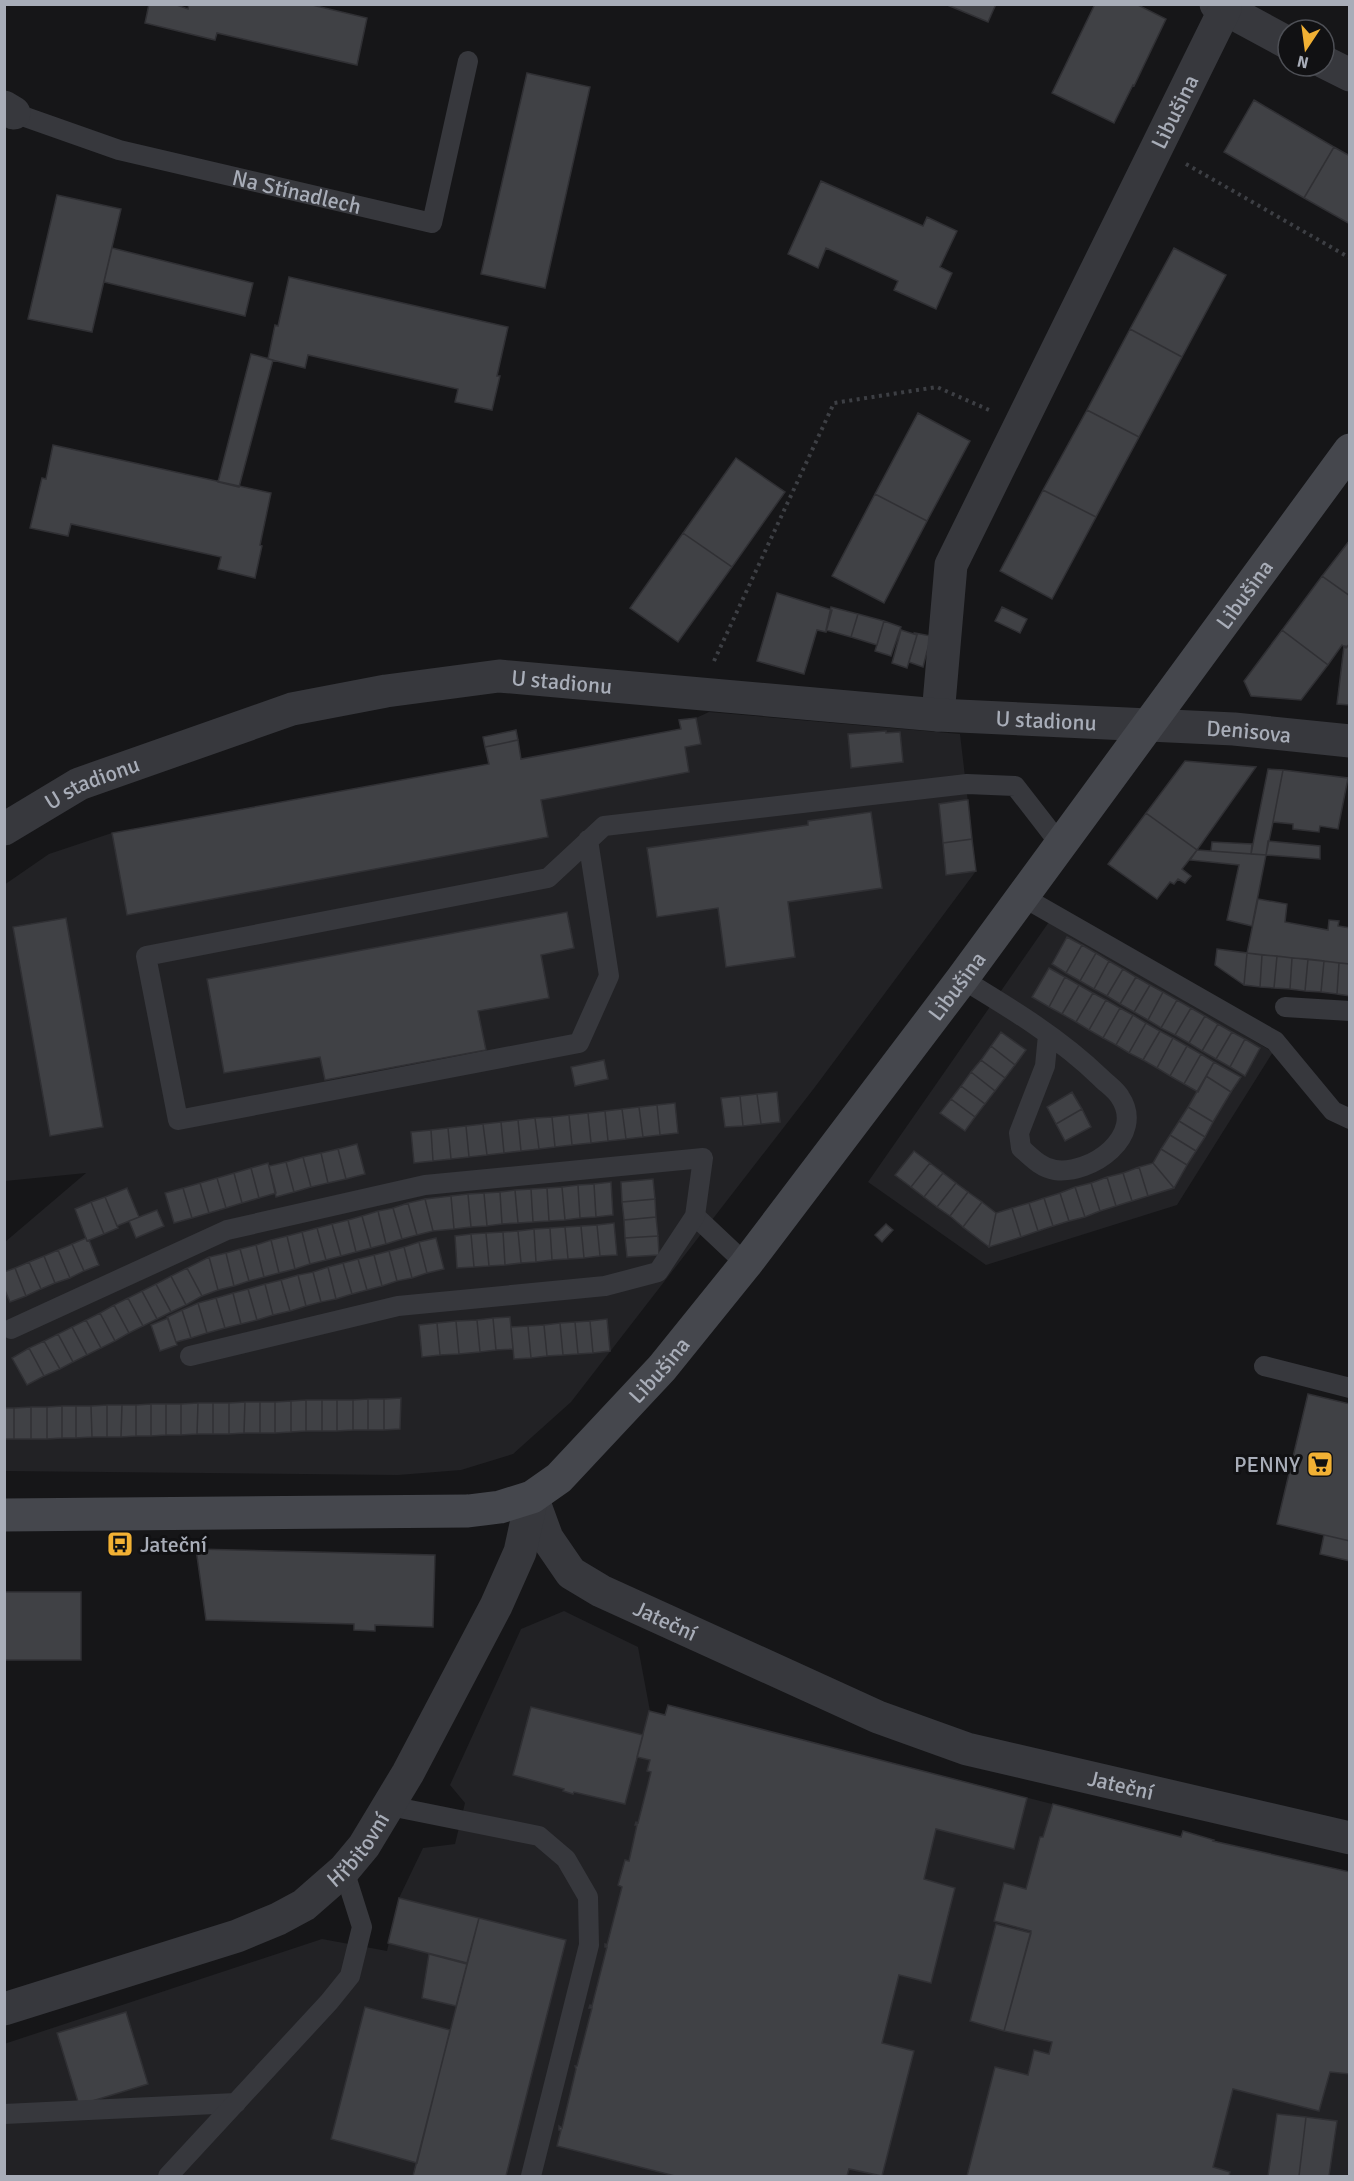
<svg xmlns="http://www.w3.org/2000/svg" width="1354" height="2181" viewBox="0 0 1354 2181" font-family="Signika,sans-serif">
<style>
.built{fill:#222225}
.building{fill:#404145;stroke:#303034;stroke-width:1.5}
.lines{fill:none;stroke-linecap:round;stroke-linejoin:round}
.path{stroke:#3d3f44;stroke-width:4;stroke-dasharray:3 4.5;stroke-linecap:butt}
.service{stroke:#37383d;stroke-width:20}
.minor{stroke:#37383d;stroke-width:33}
.secondary{stroke:#45474d;stroke-width:33}
.labels{text-anchor:middle;dominant-baseline:central;stroke-width:6;stroke-linejoin:round;paint-order:stroke}
.street-label{font-size:22px;fill:#a8adb8;stroke:#111113}
.poi-label{font-size:22px;fill:#a8adb8;stroke:#111113;text-anchor:end}
</style>
<rect width="100%" height="100%" fill="#161618"/>
<path class="built" d="M709,712L960,734L976,871L815,1087L571,1402L513,1454L461,1470L398,1475L5,1471V1242L86,1173L5,1181L4,885L49,854L112,833L488,764L485,747L518,740L521,759L681,729L679,720L696,718Z
M1051,919L1273,1052L1177,1205L986,1265L868,1182Z
M564,1611L638,1647L650,1711L665,1715L668,1705L1180,1837L1183,1831L1214,1840V1841L1349,1872V2176H5L4,2044L322,1939L387,1951L399,1898L423,1848L455,1844L465,1803L450,1785L521,1629Z"/>
<path class="building" d="M149,4H174L188,9L189,4H308L367,18L357,65L217,33L215,40L145,23Z
M945,4H996L988,22Z
M1095,4H1136L1166,19L1134,86L1133,85L1114,123L1052,93Z
M527,73L590,87L545,288L481,274Z
M1254,100L1334,147L1304,198L1224,152Z
M1334,147L1350,156V224L1304,198Z
M821,181L923,226L927,217L957,231L940,267L952,273L936,309L894,290L898,281L826,248L818,268L788,254Z
M57,195L121,209L92,332L28,319Z
M112,248L253,283L245,316L104,282Z
M1174,248L1226,275L1182,357L1130,329Z
M289,277L508,327L497,376H500L492,410L455,402L458,389L308,355L305,368L268,359L275,325L278,326Z
M1130,329L1182,357L1139,437L1087,410Z
M251,354L273,360L239,487L218,482Z
M1087,410L1139,437L1096,517L1043,490Z
M918,413L970,441L927,521L875,494Z
M53,445L271,493L260,545L262,546L255,578L218,569L221,557L71,524L68,536L30,528L42,478L46,479Z
M736,458L785,492L732,567L683,533Z
M1043,490L1096,517L1052,599L1000,571Z
M875,494L927,521L884,603L832,576Z
M683,533L732,567L678,642L630,608Z
M1350,540V596L1322,576Z
M1322,576L1350,596V643L1346,648L1342,645L1328,665L1282,630Z
M777,593L832,610L826,632L817,630L804,674L757,661Z
M831,607L858,614L851,637L826,630Z
M1002,607L1027,619L1020,633L995,621Z
M858,614L884,621L877,645L851,637Z
M884,621L901,627L891,656L875,651Z
M901,630L917,635L907,668L892,663Z
M1282,630L1328,665L1301,700L1251,696L1244,681Z
M915,633L931,636L923,667L909,662L917,635Z
M1344,646L1350,647V705L1337,704Z
M696,718L701,744L685,747L689,772L541,800L548,837L127,915L112,833L489,764L485,747L518,740L521,759L681,729L679,720Z
M516,730L518,740L485,747L483,737Z
M886,731V733L900,732L903,762L851,768L848,734Z
M1185,761L1256,767L1197,850L1146,813Z
M1268,769L1283,770L1273,822L1266,855L1251,854Z
M1283,770L1348,778L1338,829L1320,826L1319,832L1293,829V824L1273,822Z
M965,800H968L972,839L943,843L939,804Z
M871,812L882,888L788,902L795,957L726,967L718,908L657,917L647,848L808,825V821Z
M1146,813L1197,850L1182,869L1191,876L1185,883L1178,879L1174,884L1170,882L1157,899L1108,864Z
M972,839L976,871L946,875L943,843Z
M1268,841L1320,846V859L1266,855Z
M1212,842L1252,844L1251,854L1211,851Z
M1197,850L1266,855L1252,926L1227,920L1239,865L1190,860Z
M1258,899L1287,904L1285,922L1328,930L1329,920L1339,921L1338,926L1350,928V964L1247,953Z
M567,912L574,948L541,955L549,998L478,1011L486,1050L325,1080L320,1057L224,1073L207,979Z
M66,918L103,1127L50,1136L13,927Z
M1067,937L1082,945L1066,973L1052,964Z
M1082,945L1096,953L1080,981L1066,973Z
M1217,949L1247,953L1244,985L1215,965Z
M1096,953L1109,961L1094,989L1080,981Z
M1247,953L1262,955L1260,987L1244,985Z
M1262,955L1277,956L1274,988L1260,987Z
M1277,956L1292,958L1290,989L1274,988Z
M1292,958L1308,959L1305,991L1290,989Z
M1308,959L1324,961L1321,992L1305,991Z
M1109,961L1123,969L1107,996L1094,989Z
M1324,961L1339,963L1337,994L1321,992Z
M1339,963L1350,964V996L1337,994Z
M1049,968L1065,977L1049,1007L1032,997Z
M1123,969L1136,977L1120,1004L1107,996Z
M1065,977L1079,985L1062,1014L1049,1007Z
M1136,977L1150,985L1134,1012L1120,1004Z
M1079,985L1093,993L1076,1022L1062,1014Z
M1150,985L1163,992L1148,1020L1134,1012Z
M1163,992L1177,1000L1161,1028L1148,1020Z
M1093,993L1106,1000L1089,1030L1076,1022Z
M1106,1000L1120,1008L1103,1038L1089,1030Z
M1177,1000L1191,1008L1175,1035L1161,1028Z
M1120,1008L1133,1015L1116,1045L1103,1038Z
M1191,1008L1205,1016L1189,1043L1175,1035Z
M1133,1015L1146,1023L1129,1053L1116,1045Z
M1205,1016L1218,1024L1202,1051L1189,1043Z
M1146,1023L1160,1031L1143,1060L1129,1053Z
M1218,1024L1232,1032L1216,1059L1202,1051Z
M1160,1031L1173,1038L1157,1068L1143,1060Z
M1001,1032L1026,1050L1015,1065L991,1046Z
M1232,1032L1245,1039L1230,1067L1216,1059Z
M1173,1038L1187,1046L1170,1076L1157,1068Z
M1245,1039L1260,1048L1245,1076L1230,1067Z
M991,1046L1015,1065L1005,1078L981,1060Z
M1187,1046L1201,1054L1184,1084L1170,1076Z
M1201,1054L1214,1062L1198,1092L1184,1084Z
M604,1060L608,1079L575,1086L571,1067Z
M981,1060L1005,1078L995,1091L971,1072Z
M1214,1062L1241,1077L1231,1092L1206,1076Z
M971,1072L995,1091L985,1104L961,1086Z
M1206,1076L1231,1092L1213,1122L1188,1107Z
M961,1086L985,1104L975,1117L951,1099Z
M777,1092L780,1122L761,1124L757,1094Z
M1072,1092L1082,1109L1056,1124L1047,1107Z
M757,1094L761,1124L743,1126L740,1096Z
M740,1096L743,1126L725,1127L721,1098Z
M951,1099L975,1117L965,1131L940,1113Z
M675,1103L678,1133L660,1135L657,1105Z
M657,1105L660,1135L643,1137L639,1107Z
M639,1107L643,1137L626,1139L622,1109Z
M1188,1107L1213,1122L1205,1137L1179,1121Z
M622,1109L626,1139L608,1141L605,1111Z
M1082,1109L1091,1127L1065,1141L1056,1124Z
M605,1111L608,1141L591,1143L588,1113Z
M588,1113L591,1143L572,1145L569,1115Z
M569,1115L572,1145L555,1147L552,1117Z
M552,1117L555,1147L539,1149L535,1118Z
M535,1118L539,1149L521,1151L518,1120Z
M518,1120L521,1151L504,1153L501,1122Z
M1179,1121L1205,1137L1196,1151L1170,1135Z
M501,1122L504,1153L487,1155L483,1124Z
M483,1124L487,1155L469,1157L466,1126Z
M466,1126L469,1157L451,1159L448,1128Z
M448,1128L451,1159L433,1161L431,1130Z
M431,1130L433,1161L414,1163L411,1132Z
M1170,1135L1196,1151L1187,1165L1161,1149Z
M357,1144L365,1174L346,1179L338,1149Z
M338,1149L346,1179L328,1183L321,1153Z
M1161,1149L1187,1165L1174,1188L1153,1163Z
M914,1151L930,1163L911,1187L895,1175Z
M321,1153L328,1183L311,1187L303,1157Z
M303,1157L311,1187L294,1192L286,1162Z
M286,1162L294,1192L276,1197L269,1166Z
M268,1163L276,1193L259,1198L251,1168Z
M930,1163L943,1173L924,1197L911,1187Z
M1153,1163L1174,1188L1148,1196L1139,1167Z
M1139,1167L1148,1196L1132,1201L1123,1173Z
M251,1168L259,1198L242,1203L234,1173Z
M234,1173L242,1203L226,1208L217,1178Z
M943,1173L956,1183L937,1207L924,1197Z
M1123,1173L1132,1201L1116,1206L1107,1177Z
M1107,1177L1116,1206L1100,1211L1091,1183Z
M217,1178L226,1208L209,1213L200,1183Z
M653,1179L655,1199L622,1202L621,1182Z
M611,1182L613,1215L596,1217L594,1184Z
M200,1183L209,1213L192,1218L183,1188Z
M956,1183L968,1192L950,1216L937,1207Z
M1091,1183L1100,1211L1085,1217L1075,1187Z
M594,1184L596,1217L580,1218L578,1185Z
M578,1185L580,1218L565,1220L562,1187Z
M562,1187L565,1220L549,1221L547,1188Z
M1075,1187L1085,1217L1069,1221L1060,1193Z
M127,1188L139,1217L117,1226L105,1197Z
M183,1188L192,1218L174,1223L165,1193Z
M547,1188L549,1221L533,1222L531,1189Z
M531,1189L533,1222L518,1223L515,1190Z
M515,1190L518,1223L502,1224L500,1192Z
M500,1192L502,1224L487,1226L484,1193Z
M968,1192L982,1202L963,1227L950,1216Z
M484,1193L487,1226L471,1227L468,1194Z
M1060,1193L1069,1221L1053,1226L1044,1198Z
M468,1194L471,1227L454,1229L451,1196Z
M451,1196L454,1229L433,1231L425,1199Z
M105,1197L118,1228L104,1234L91,1202Z
M1044,1198L1053,1226L1038,1231L1029,1203Z
M425,1199L433,1231L417,1235L408,1203Z
M655,1199L656,1217L624,1220L622,1202Z
M91,1202L104,1234L87,1241L75,1209Z
M982,1202L996,1213L989,1247L963,1227Z
M408,1203L417,1235L402,1239L393,1208Z
M1029,1203L1038,1231L1021,1237L1012,1208Z
M393,1208L402,1239L386,1244L378,1211Z
M1012,1208L1021,1237L989,1247L996,1213Z
M157,1210L164,1226L136,1238L129,1221Z
M378,1211L386,1244L371,1248L362,1216Z
M362,1216L371,1248L356,1252L348,1220Z
M656,1217L658,1236L625,1238L624,1220Z
M348,1220L356,1252L341,1256L332,1224Z
M614,1223L617,1255L600,1256L597,1225Z
M332,1224L341,1256L326,1260L317,1228Z
M886,1224L893,1230L882,1242L875,1235Z
M597,1225L600,1256L584,1258L581,1226Z
M581,1226L584,1258L568,1259L565,1227Z
M565,1227L568,1259L552,1260L550,1228Z
M317,1228L326,1260L310,1264L302,1232Z
M550,1228L552,1260L536,1262L534,1229Z
M534,1229L536,1262L521,1263L518,1231Z
M518,1231L521,1263L505,1265L503,1232Z
M302,1232L310,1264L295,1269L287,1236Z
M503,1232L505,1265L489,1266L486,1233Z
M486,1233L489,1266L474,1267L471,1234Z
M471,1234L474,1267L457,1268L455,1236Z
M287,1236L295,1269L279,1273L271,1240Z
M658,1236L659,1255L627,1257L625,1238Z
M86,1238L87,1241L89,1240L99,1265L84,1271L72,1244Z
M436,1238L444,1269L427,1273L419,1242Z
M271,1240L279,1273L264,1277L256,1245Z
M419,1242L427,1273L412,1278L404,1247Z
M72,1244L84,1271L70,1278L58,1250Z
M256,1245L264,1277L249,1281L240,1249Z
M404,1247L412,1278L397,1281L389,1251Z
M240,1249L249,1281L234,1286L226,1253Z
M58,1250L70,1278L55,1283L44,1256Z
M389,1251L397,1281L382,1286L374,1255Z
M226,1253L234,1286L218,1290L209,1257Z
M374,1255L382,1286L367,1290L358,1259Z
M44,1256L55,1283L41,1289L29,1262Z
M209,1257L218,1290L202,1296L187,1268Z
M358,1259L367,1290L352,1294L343,1263Z
M29,1262L41,1289L26,1296L15,1268Z
M343,1263L352,1294L336,1299L328,1267Z
M328,1267L336,1299L321,1302L313,1272Z
M15,1268L26,1296L10,1302L4,1288V1272Z
M187,1268L202,1296L186,1305L171,1276Z
M313,1272L321,1302L306,1306L298,1275Z
M298,1275L306,1306L290,1311L281,1280Z
M171,1276L186,1305L171,1312L156,1284Z
M281,1280L290,1311L273,1315L265,1284Z
M156,1284L171,1312L157,1319L142,1291Z
M265,1284L273,1315L257,1320L248,1289Z
M248,1289L257,1320L241,1324L233,1293Z
M142,1291L157,1319L143,1326L128,1298Z
M233,1293L241,1324L225,1328L216,1298Z
M128,1298L143,1326L129,1333L114,1305Z
M216,1298L225,1328L207,1333L198,1303Z
M198,1303L207,1333L191,1338L182,1310Z
M114,1305L129,1333L115,1341L100,1313Z
M182,1310L191,1338L176,1342L167,1317Z
M100,1313L115,1341L101,1348L86,1320Z
M510,1317L513,1349L496,1350L493,1318Z
M168,1318L177,1345L160,1351L151,1325Z
M493,1318L496,1350L480,1352L477,1320Z
M607,1319L610,1351L593,1353L590,1321Z
M86,1320L101,1348L87,1355L72,1327Z
M477,1320L480,1352L459,1354L456,1321Z
M456,1321L459,1354L440,1355L437,1323Z
M590,1321L593,1353L578,1354L575,1322Z
M575,1322L578,1354L563,1355L560,1323Z
M437,1323L440,1355L422,1357L419,1325Z
M560,1323L563,1355L547,1356L544,1325Z
M544,1325L547,1356L531,1358L528,1326Z
M528,1326L531,1358L514,1359L511,1327Z
M72,1327L87,1355L73,1362L58,1334Z
M58,1334L73,1362L60,1369L44,1341Z
M44,1341L60,1369L44,1376L29,1348Z
M29,1348L44,1376L27,1385L12,1358Z
M1308,1394L1350,1404V1541L1277,1524Z
M401,1398L400,1429L384,1430V1399Z
M368,1399V1430H353V1400Z
M368,1399H384V1430H368Z
M306,1400V1431L291,1432V1401Z
M306,1400H322V1431H306Z
M322,1400H337V1431H322Z
M337,1400H353V1430L337,1431Z
M291,1401V1432L275,1433V1402Z
M245,1402L244,1433L229,1434V1403Z
M245,1402H260V1433H244Z
M260,1402H275V1433H260Z
M198,1403L197,1434L181,1435V1404Z
M198,1403H213V1434H197Z
M213,1403H229V1434H213Z
M151,1404V1436H136V1405Z
M151,1404H166V1435L151,1436Z
M166,1404H181V1435H166Z
M107,1405V1437H92L91,1406Z
M107,1405H122L121,1437H107Z
M122,1405H136V1436L121,1437Z
M62,1406V1438L47,1439V1407Z
M62,1406H76V1438H62Z
M76,1406H91L92,1437L76,1438Z
M31,1407V1439H14V1408Z
M31,1407H47V1439H31Z
M4,1408H14V1439H4Z
M1324,1535L1350,1541V1561L1320,1554Z
M196,1549L435,1555L433,1627L375,1625V1631L354,1630V1624L206,1620Z
M4,1592H81V1660H4Z
M668,1705L1027,1798L1014,1849L936,1829L924,1879L955,1888L931,1983L899,1975L882,2043L914,2051L882,2176L849,2169L847,2176H675L557,2146L561,2130H559V2126L562,2128L576,2069L575,2066H577L592,2008H589L590,2005L592,2006L607,1947H605V1944L607,1945L622,1887L618,1885L625,1860L629,1861L637,1825H635L636,1822L638,1823L651,1772L647,1771L650,1760L637,1757L649,1711L665,1715Z
M531,1707L643,1735L625,1804L574,1792L573,1794L563,1791L564,1789L513,1775Z
M1053,1804L1181,1837L1183,1831L1214,1840L1213,1841L1350,1872V2074L1330,2072L1319,2111L1233,2089L1213,2167L1230,2172L1229,2176H967L995,2067L1028,2075L1034,2050L1049,2054L1052,2042L1004,2031L1031,1931L994,1921L1004,1883L1026,1889L1040,1837H1043Z
M399,1898L479,1918L467,1963L388,1943Z
M479,1918L566,1940L506,2176H413Z
M996,1924L1031,1933L1004,2031L970,2021Z
M429,1954L467,1964L456,2006L422,1998Z
M365,2007L450,2030L417,2163L331,2139Z
M126,2012L148,2084L79,2105L57,2033Z
M1277,2114L1306,2117L1299,2176H1268Z
M1306,2117L1337,2121L1329,2176H1299Z"/>
<g class="lines">
<path class="path" d="M1186,164L1350,258
M714,661L834,403L937,387L989,410"/>
<g class="service">
<path id="s1" d="M14,113L119,150L432,223L468,61"/>
<path d="M588,840L609,976L579,1043L178,1120L146,956L548,878L604,826L967,784L1015,786L1060,844"/>
<path d="M1023,897L1275,1041L1333,1111L1350,1119"/>
<path d="M962,979C1010,1008 1060,1038 1101,1078C1107,1084 1116,1090 1120,1097C1146,1136 1091,1175 1055,1170C1041,1168 1031,1157 1021,1148L1019,1133L1045,1066L1048,1035"/>
<path d="M1285,1007L1350,1011"/>
<path d="M695,1216L746,1264"/>
<path d="M11,1329L227,1230L425,1185L703,1158L695,1216L658,1272L605,1286L398,1306L190,1356"/>
<path d="M1264,1366L1350,1388"/>
<path d="M390,1806L539,1836L566,1859L588,1897L589,1945L531,2176"/>
<path d="M4,2114L236,2103"/>
<path d="M168,2176L329,2002L350,1976L362,1927L344,1870"/>
</g>
<g class="minor">
<path d="M1216,4L1288,43"/>
<path d="M1324,62L1350,75"/>
<path d="M4,107L14,113"/>
<path id="s2" d="M938,715L951,565L1225,9"/>
<path id="s3" d="M4,829L79,784L292,709L386,691L499,676L938,715L1234,729L1350,741"/>
<path id="s4" d="M532,1497L547,1538L571,1573L601,1591L878,1717L967,1749L1350,1838"/>
<path id="s5" d="M4,2009L237,1936L278,1919L304,1905L344,1870L364,1846L408,1773L496,1606L520,1552L532,1497"/>
</g>
<path class="secondary" id="s6" d="M4,1515L468,1511L500,1507L532,1497L559,1478L662,1368L746,1264L962,979L1350,450"/>
</g>
<defs>
<symbol id="supermarket-square" viewBox="-11 -11 22 22"><rect x="-9" y="-9" width="18" height="18" rx="4" fill="#f2b134" stroke="#111113"/><path d="M-6-5.5h2.5l.6 2H6L4.5 2H-2.5L-4.4-4H-6ZM-1.5 3.2a1.3 1.3 0 1 0 .1 0ZM3 3.2a1.3 1.3 0 1 0 .1 0Z" fill="#111"/></symbol>
<symbol id="bus-square" viewBox="-11 -11 22 22"><rect x="-9" y="-9" width="18" height="18" rx="4" fill="#f2b134" stroke="#111113"/><path d="M-5-6H5V4H4V6H2V4H-2V6H-4V4H-5ZM-3.5-4V0h7V-4ZM-3.5 1.2v1.5H-2V1.2ZM2 1.2v1.5H3.5V1.2Z" fill="#111"/></symbol>
</defs>
<g fill-rule="evenodd">
<use href="#supermarket-square" x="1305" y="1449" width="30" height="30"/>
<use href="#bus-square" x="105" y="1529" width="30" height="30"/>
</g>
<g class="labels">
<g class="street-label">
<text stroke="none"><textPath href="#s2" startOffset="656">Libušina</textPath></text>
<text stroke="none"><textPath href="#s1" startOffset="294">Na Stínadlech</textPath></text>
<text stroke="none"><textPath href="#s6" startOffset="1682">Libušina</textPath></text>
<text stroke="none"><textPath href="#s3" startOffset="586">U stadionu</textPath></text>
<text stroke="none"><textPath href="#s3" startOffset="1072">U stadionu</textPath></text>
<text stroke="none"><textPath href="#s3" startOffset="1275">Denisova</textPath></text>
<text stroke="none"><textPath href="#s3" startOffset="100">U stadionu</textPath></text>
<text stroke="none"><textPath href="#s6" startOffset="1196">Libušina</textPath></text>
<text stroke="none"><textPath href="#s6" startOffset="710">Libušina</textPath></text>
<text stroke="none"><textPath href="#s4" startOffset="192">Jateční</textPath></text>
<text stroke="none"><textPath href="#s4" startOffset="678">Jateční</textPath></text>
<text stroke="none"><textPath href="#s5" startOffset="396">Hřbitovní</textPath></text>
</g>
<g class="poi-label">
<text x="1300" y="1464">PENNY</text>
<text x="140" y="1544" text-anchor="start">Jateční</text>
</g>
</g>
<rect width="1354" height="2181" fill="none" stroke="#a8adb8" stroke-width="12"/>
<g transform="translate(1306 48) rotate(193)"><circle r="28" fill="#111113" stroke="#4d4f55" stroke-width="1.5"/>
<path d="M0-4.5L10 22L0 15L-10 22Z" fill="#f2b134"/>
<text y="-9" font-size="16" font-weight="bold" text-anchor="middle" fill="#a8adb8">N</text>
</g>
</svg>
